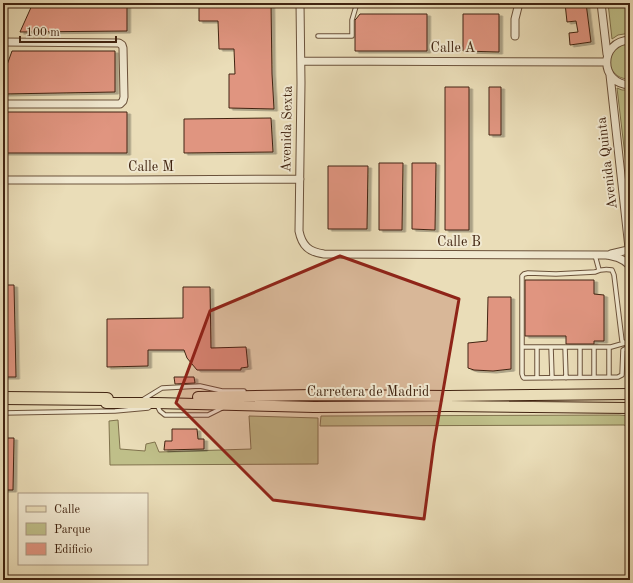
<svg xmlns="http://www.w3.org/2000/svg" width="633" height="583" viewBox="0 0 633 583" font-family="'Old Standard TT',serif">
<style>
.green{fill:#bfbf89;stroke:#80724d}
.building{fill:#e09580;stroke:#412411;filter:url(#shadow)}
.lines{fill:none;stroke-linecap:round;stroke-linejoin:round}
.service-casing{stroke:#6b523b;stroke-width:5.5}
.minor-casing{stroke:#6b523b;stroke-width:9}
.primary-casing{stroke:#412411;stroke-width:12}
.motorway-casing{stroke:#412411;stroke-width:14}
.service{stroke:#f1e9d1;stroke-width:3.5}
.minor{stroke:#f1e9d1;stroke-width:7}
.primary{stroke:#eaddb8;stroke-width:10}
.motorway{stroke:#eaddb8;stroke-width:12}
.marked{fill:#8f2418;fill-opacity:0.2;stroke:#8f2418;stroke-width:3;stroke-linejoin:round}
.labels{text-anchor:middle;dominant-baseline:central;stroke-width:4;stroke-linejoin:round;paint-order:stroke}
.street-label{font-size:14px;fill:#412411;stroke:#f1e9d1}
</style>
<defs>
<filter id="shadow"><feDropShadow dx="3.5" dy="2" stdDeviation="0" flood-color="#0004"/></filter>
</defs>
<rect width="100%" height="100%" fill="#eaddb8"/>
<filter id="stains"><feTurbulence type="fractalNoise" baseFrequency=".005" numOctaves="4"/><feColorMatrix values="0 0 0 0 .2 0 0 0 0 .09 0 0 0 0 .02 0 0 0 .5 -.17"/></filter>
<radialGradient id="worn" r=".72"><stop offset=".6" stop-color="#630" stop-opacity="0"/><stop offset="1" stop-color="#630" stop-opacity=".3"/></radialGradient>
<path class="green" d="M608,3H630V33L618,35L612,39Z
M630,43V79C611,80 602,58 618,47C621,44 626,44 630,43Z
M617,88L622,90H630V198Z
M619,415L630,416V428L624,425L320,426L321,416Z
M249,416L318,418V464L110,465L109,421L118,420L120,449L145,451L146,444L155,442L159,452L251,449Z"/>
<path class="building" d="M33,3H127V31L20,32Z
M199,3H271L272,74L274,109L229,108V74H235L234,49H219L218,21H199Z
M565,3H586L591,42L570,45L569,33L578,32L576,21L567,22Z
M360,14H427V51H355V20L356,19Z
M463,14H499V52L463,51Z
M12,51H115V92L3,94V76Z
M445,87H469V230H445Z
M489,87H501V135H489Z
M3,112H127V153H3Z
M271,118L273,152L184,153V119Z
M379,163H403L402,230H379Z
M412,163H436L435,230L412,229Z
M328,166H368L367,229H328Z
M525,280H594V294L604,295V341H594V344H566V336H525Z
M3,285H14L16,377H3Z
M183,287H210L211,348L246,347L248,367L241,368V370H197L187,358L184,350H148V366L107,367V319L183,318Z
M488,297H511V369L493,371L474,370L468,368V343L487,341Z
M174,377H194L195,383L175,384Z
M172,429H197L198,439H204V449L164,450L165,441H172Z
M3,438H14L13,490H3Z"/>
<g class="lines">
<defs>
<path id="service" d="M357,5L518,4
M318,36H352V20L357,3
M595,255L599,270
M630,343H625L622,341L614,275L612,270C605,269 601,269 595,272L556,274L528,273L524,274L522,276V374L523,377L524,378L618,377L622,375L623,350L627,348H630
M522,347H611L625,343
M537,347V378
M551,347L552,378
M565,347L566,378
M580,347V377
M594,347V377
M609,347V377
M144,399L162,388L200,386L222,391H244
M157,405L160,411L165,415H208L222,408
M3,413L115,411L148,408L151,406"/>
<path id="minor" d="M300,3L301,83L299,231C302,246 309,252 324,254L607,255C616,257 622,258 628,264
M601,3L607,54
M515,36V19L519,3
M630,40C599,41 599,84 630,85
M3,42L119,43L122,45L123,48L124,97L123,101L120,104H3
M301,61L606,62
M610,75L629,248
M3,180H127L300,179
M611,254L628,250"/>
<path id="primary" d="M198,397L315,395L449,396L630,394
M106,403H156L314,407L449,406L630,408"/>
<path id="motorway" d="M3,398L107,399"/>
</defs>
<use href="#service" class="service-casing"/>
<use href="#minor" class="minor-casing"/>
<use href="#primary" class="primary-casing"/>
<use href="#motorway" class="motorway-casing"/>
<use href="#service" class="service"/>
<use href="#minor" class="minor"/>
<use href="#primary" class="primary"/>
<use href="#motorway" class="motorway"/>
</g>
<path class="marked" d="M340,256L459,299L434,443L424,519L273,500L176,403L210,311Z"/>
<g class="labels">
<g class="street-label">
<text x="453" y="48">Calle A</text>
<text transform="translate(287 129) rotate(-89)">Avenida Sexta</text>
<text transform="translate(607 163) rotate(-97)">Avenida Quinta</text>
<text x="151" y="167">Calle M</text>
<text x="459" y="242">Calle B</text>
<text x="368" y="392">Carretera de Madrid</text>
</g>
</g>
<rect width="633" height="583" fill="none" stroke="#eaddb8" stroke-width="16"/>
<rect x="4" y="4" width="625" height="575" fill="none" stroke="#412411" stroke-width="2"/>
<rect x="8" y="8" width="617" height="567" fill="none" stroke="#412411"/>
<rect x="18" y="493" width="130" height="72" fill="#f1e9d1" stroke="#ab9a84"/>
<rect x="26" y="506" width="20" height="6" fill="#eaddb8" stroke="#ab9a84"/>
<text x="54" y="513" font-size="12" fill="#412411">Calle</text>
<rect x="26" y="523" width="20" height="12" fill="#bfbf89" stroke="#ab9a84"/>
<text x="54" y="533" font-size="12" fill="#412411">Parque</text>
<rect x="26" y="543" width="20" height="12" fill="#e09580" stroke="#ab9a84"/>
<text x="54" y="553" font-size="12" fill="#412411">Edificio</text>
<path d="M20 36v6h96v-6" fill="none" stroke="#412411" stroke-width="2"/>
<text x="26" y="36" font-size="12" fill="#412411" stroke="#f1e9d1" stroke-width="3" paint-order="stroke">100 m</text>
<rect width="100%" height="100%" filter="url(#stains)"/>
<rect width="100%" height="100%" fill="url(#worn)"/>
</svg>
